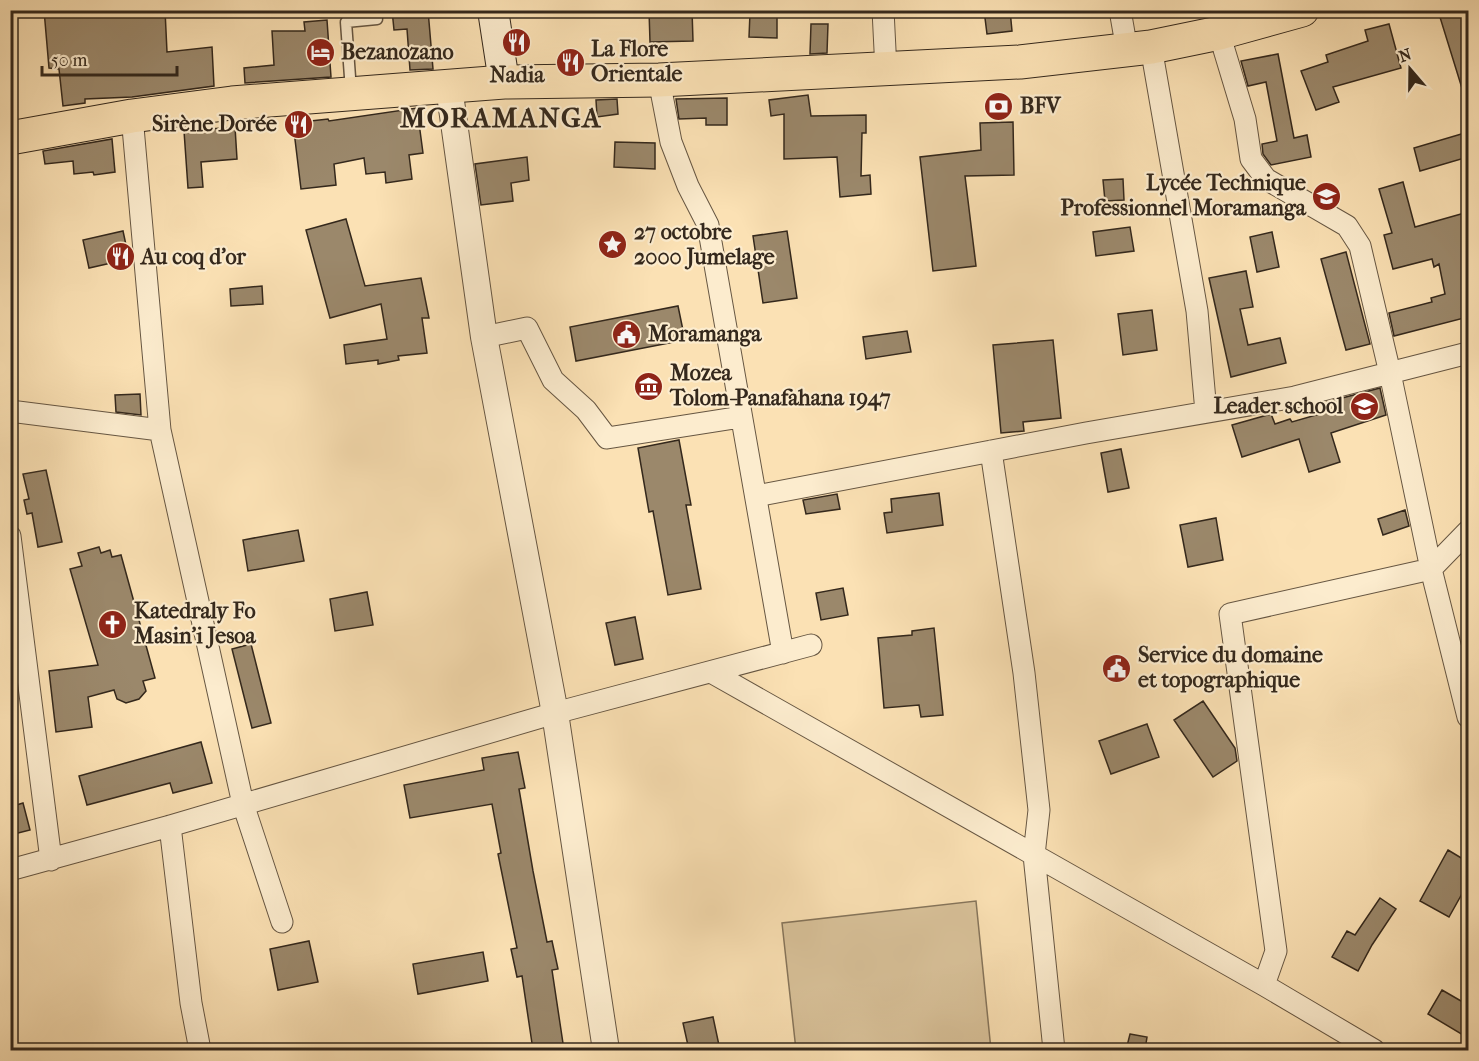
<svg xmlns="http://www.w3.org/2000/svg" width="1479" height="1061" viewBox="0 0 1479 1061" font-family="'IM FELL French Canon',serif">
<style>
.green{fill:#d9c29a;stroke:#86755b;stroke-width:1.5}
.building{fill:#9b886b;stroke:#34281c;stroke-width:1.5}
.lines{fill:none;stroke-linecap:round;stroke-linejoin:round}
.service-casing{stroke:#665642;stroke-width:13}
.minor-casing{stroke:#665642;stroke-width:23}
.tertiary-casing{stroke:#665642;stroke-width:28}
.secondary-casing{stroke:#34281c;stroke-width:32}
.primary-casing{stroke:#34281c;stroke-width:35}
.service{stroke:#fcecce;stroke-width:10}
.minor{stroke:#fcecce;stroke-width:21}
.tertiary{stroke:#fcecce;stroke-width:26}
.secondary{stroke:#fcecce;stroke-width:30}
.primary{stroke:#fbe1b4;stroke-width:33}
.labels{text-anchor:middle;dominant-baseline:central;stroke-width:4.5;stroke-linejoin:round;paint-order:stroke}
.poi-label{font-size:22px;font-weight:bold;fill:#34281c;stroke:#fcecce;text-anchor:start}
.district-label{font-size:28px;font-weight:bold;letter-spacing:1.5px;fill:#34281c;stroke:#fcecce}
</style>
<rect width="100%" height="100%" fill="#fbe1b4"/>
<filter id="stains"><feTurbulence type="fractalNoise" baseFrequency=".00333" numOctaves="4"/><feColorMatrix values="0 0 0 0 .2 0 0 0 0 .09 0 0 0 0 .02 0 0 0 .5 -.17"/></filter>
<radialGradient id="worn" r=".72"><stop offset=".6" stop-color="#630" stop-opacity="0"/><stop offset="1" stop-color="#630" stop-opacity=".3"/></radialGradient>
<path class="green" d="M976,901L991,1050H796L782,923Z"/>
<path class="building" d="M44,10H165L167,52L212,47L214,86L132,97L85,99V103L63,106L59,69L49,68Z
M392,10H428L433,69L410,70L407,29L394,30Z
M649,10H692L693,41L650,42Z
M984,10H1010L1012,31L987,34Z
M1450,10H1464L1468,23V98H1465L1439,14Z
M750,13L777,14V38L749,37Z
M327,20L331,77L245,83L244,68L274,65L272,31H305L304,22Z
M811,24H828L827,53L810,54Z
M1389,24L1401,68L1333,87L1339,102L1316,110L1301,71L1328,62L1326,55L1368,41L1365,30Z
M1278,54L1294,138L1307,135L1311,157L1271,165L1263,154L1262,144L1277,141L1266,82L1248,86L1241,61Z
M808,95L811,116L866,115V133H862L861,176L870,175L871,194L840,197L837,157L784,159V114L771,116L769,100Z
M727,98V125H706V118L679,119L676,99Z
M617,99L618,114L597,117L596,100Z
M417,108L423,153L409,155L412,179L386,183L385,172L366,174L364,158L334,164L336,185L301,189L293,123L328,119L329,121Z
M1013,122L1014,175L965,176L976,266L933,271L920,157L981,150L980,123Z
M235,127L237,159L201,162L203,187L188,188L184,131Z
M1468,132V157L1420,171L1414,148Z
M112,139L115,172L94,175L93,172L74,174L73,161L45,164L43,151Z
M615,142L655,143V169L614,167Z
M527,157L529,180L511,183L513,201L481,205L475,164Z
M1123,179L1124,200L1105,201L1103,180Z
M1403,182L1415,227L1468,212V317L1394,336L1389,313L1432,302L1431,298L1445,294L1439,264L1434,267L1432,259L1393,269L1384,235L1392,233L1379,189Z
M346,219L365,286L421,278L429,318H422L427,353L398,356L399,360L378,364V360L346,364L344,345L387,339L381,304L330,318L306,230Z
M1130,227L1134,251L1096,256L1093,232Z
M123,231L129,259L89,268L83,240Z
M787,231L797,298L763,303L753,236Z
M1272,232L1279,267L1257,272L1250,237Z
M1346,252L1370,344L1346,350L1321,259Z
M1246,271L1253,307L1240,309L1248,345L1280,338L1286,363L1231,377L1209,278Z
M262,286L263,304L231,306L230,289Z
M678,306L685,340L576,361L570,327Z
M1152,310L1157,350L1123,355L1118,314Z
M907,331L911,352L866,359L863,337Z
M1053,340L1061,418L1023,422L1024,431L1001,433L993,345Z
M1380,388L1386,415L1331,433L1340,462L1309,472L1299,439L1242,457L1232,425L1271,414L1275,424L1290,419L1292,422L1330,411L1327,402Z
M140,394L141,415L116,412L115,395Z
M679,440L691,505H686L701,589L668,595L653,511L649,512L638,448Z
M1121,449L1129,488L1108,492L1101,453Z
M46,470L62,542L38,547L32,513L27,514L24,500L29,499L23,474Z
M939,493L943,525L887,533L884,513L892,512L891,499Z
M837,494L840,509L806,514L803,500Z
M1405,510L1409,526L1383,535L1378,519Z
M1216,518L1223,560L1188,567L1180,525Z
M298,530L304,561L248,571L243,540Z
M99,547L101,553L110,550L112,557L121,555L155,678L143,681L146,691L139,699L126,703L117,699L114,690L88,697L92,727L56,732L49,671L98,665L70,569L82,566L78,553Z
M843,588L848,615L821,620L816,593Z
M367,592L373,625L335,631L330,599Z
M635,617L643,659L615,665L606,623Z
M934,628L943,715L921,717L919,705L884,708L878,638L912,635V631Z
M251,644L271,723L252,728L232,649Z
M1203,701L1235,748L1237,761L1213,777L1174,720Z
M1147,724L1159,757L1111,774L1099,741Z
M201,742L212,783L173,793L170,783L87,805L79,776Z
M518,752L525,788L519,789L533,871L547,942L552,941L558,969L552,970L564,1050H533L522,976L517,977L511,949L517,948L498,854L501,853L492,804L410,818L404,785L484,770L482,758Z
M23,803L30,830L10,835V807Z
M1448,850L1468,862V883L1449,917L1420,901Z
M1380,898L1396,909L1372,945L1358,971L1332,957L1347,931L1355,935Z
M309,941L318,982L278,990L270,949Z
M483,952L488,981L418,994L413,964Z
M1442,990L1468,1005V1038L1428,1014Z
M713,1017L720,1050H689L683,1023Z
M1130,1034L1147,1037L1145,1050H1126Z"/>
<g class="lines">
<defs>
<path id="service" d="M351,91L346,22L377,19"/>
<path id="minor" d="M883,10L886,70
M1120,10L1127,50
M1219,33L1245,119L1251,159L1266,179L1347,226L1360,246L1390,373L1431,569L1468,717
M1151,47L1197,311L1206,412
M659,80L671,142L688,186L708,225L783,653
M132,116L160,430L243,804L282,922
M484,337L527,328L553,380L586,410L607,438L741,417
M10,411L160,430
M991,451L1024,673L1039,810L1034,855L1054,1050
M756,496L1086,433L1295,397L1468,353
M10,536L51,860
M711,672L1264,985L1374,1050
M170,826L191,1003L200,1050
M10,870L170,826L555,713L811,645
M1264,985L1276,951L1230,614L1431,569L1468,531"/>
<path id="tertiary" d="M449,87L484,337L555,713L606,1050"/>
<path id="secondary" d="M493,10L504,82"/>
<path id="primary" d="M10,138L132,116L232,103L504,82L659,80L1020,62L1151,47L1219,33L1302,10"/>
</defs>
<use href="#service" class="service-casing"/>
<use href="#minor" class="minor-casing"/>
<use href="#tertiary" class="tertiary-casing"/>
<use href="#secondary" class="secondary-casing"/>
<use href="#primary" class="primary-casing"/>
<use href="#service" class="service"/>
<use href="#minor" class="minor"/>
<use href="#tertiary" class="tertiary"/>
<use href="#secondary" class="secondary"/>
<use href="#primary" class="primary"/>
</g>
<defs>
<symbol id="restaurant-disc" viewBox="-11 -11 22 22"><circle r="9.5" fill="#8f2418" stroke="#fcecce"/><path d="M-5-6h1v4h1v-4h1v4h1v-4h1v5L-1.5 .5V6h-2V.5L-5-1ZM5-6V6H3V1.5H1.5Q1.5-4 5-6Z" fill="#fff"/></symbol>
<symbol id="hotel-disc" viewBox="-11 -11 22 22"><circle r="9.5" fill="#8f2418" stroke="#fcecce"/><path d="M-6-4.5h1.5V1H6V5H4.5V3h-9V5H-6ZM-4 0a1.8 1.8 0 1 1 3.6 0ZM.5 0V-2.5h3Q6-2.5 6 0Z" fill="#fff"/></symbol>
<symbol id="bank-disc" viewBox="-11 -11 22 22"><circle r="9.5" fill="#8f2418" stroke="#fcecce"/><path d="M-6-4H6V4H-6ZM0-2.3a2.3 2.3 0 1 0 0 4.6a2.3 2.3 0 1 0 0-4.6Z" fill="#fff"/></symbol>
<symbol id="school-disc" viewBox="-11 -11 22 22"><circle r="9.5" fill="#8f2418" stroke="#fcecce"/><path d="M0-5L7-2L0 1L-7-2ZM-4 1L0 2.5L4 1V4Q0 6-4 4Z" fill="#fff"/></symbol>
<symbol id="sight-disc" viewBox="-11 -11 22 22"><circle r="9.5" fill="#8f2418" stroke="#fcecce"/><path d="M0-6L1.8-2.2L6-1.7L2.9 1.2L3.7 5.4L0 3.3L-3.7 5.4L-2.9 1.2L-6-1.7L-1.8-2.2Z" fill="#fff"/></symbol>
<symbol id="civic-disc" viewBox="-11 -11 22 22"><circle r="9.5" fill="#8f2418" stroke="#fcecce"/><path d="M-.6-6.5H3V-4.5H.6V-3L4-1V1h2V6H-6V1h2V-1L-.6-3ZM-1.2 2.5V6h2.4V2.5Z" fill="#fff"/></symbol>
<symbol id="museum-disc" viewBox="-11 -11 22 22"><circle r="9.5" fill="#8f2418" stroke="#fcecce"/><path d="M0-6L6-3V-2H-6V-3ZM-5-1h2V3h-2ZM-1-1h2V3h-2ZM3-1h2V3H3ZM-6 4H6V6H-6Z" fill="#fff"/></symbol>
<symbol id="church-disc" viewBox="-11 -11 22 22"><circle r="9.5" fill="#8f2418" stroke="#fcecce"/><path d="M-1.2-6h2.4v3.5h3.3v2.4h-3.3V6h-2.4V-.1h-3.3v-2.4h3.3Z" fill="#fff"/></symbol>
</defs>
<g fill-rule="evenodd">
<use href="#restaurant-disc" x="500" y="26" width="33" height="33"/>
<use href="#hotel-disc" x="304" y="36" width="33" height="33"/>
<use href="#restaurant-disc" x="554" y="46" width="33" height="33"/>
<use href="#bank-disc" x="982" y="90" width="33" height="33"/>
<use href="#restaurant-disc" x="282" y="108" width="33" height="33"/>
<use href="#school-disc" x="1310" y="180" width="33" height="33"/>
<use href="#sight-disc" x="596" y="228" width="33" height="33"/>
<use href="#restaurant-disc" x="104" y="240" width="33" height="33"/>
<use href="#civic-disc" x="610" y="318" width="33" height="33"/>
<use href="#museum-disc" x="632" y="370" width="33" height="33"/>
<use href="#school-disc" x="1348" y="390" width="33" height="33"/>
<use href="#church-disc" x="96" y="608" width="33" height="33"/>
<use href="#civic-disc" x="1100" y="652" width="33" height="33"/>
</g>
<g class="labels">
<g class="poi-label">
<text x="591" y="49">La Flore<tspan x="591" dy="25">Orientale</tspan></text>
<text x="341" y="52">Bezanozano</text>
<text x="517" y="75" text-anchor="middle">Nadia</text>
<text x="1020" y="106">BFV</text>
<text x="277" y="124" text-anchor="end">Sirène Dorée</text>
<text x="1306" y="183" text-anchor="end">Lycée Technique<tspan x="1306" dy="25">Professionnel Moramanga</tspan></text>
<text x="634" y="232">27 octobre<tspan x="634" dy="25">2000 Jumelage</tspan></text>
<text x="141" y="257">Au coq d'or</text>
<text x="648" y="334">Moramanga</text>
<text x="670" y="373">Mozea<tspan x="670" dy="25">Tolom-Panafahana 1947</tspan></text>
<text x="1343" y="406" text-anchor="end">Leader school</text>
<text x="134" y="611">Katedraly Fo<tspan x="134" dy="25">Masin'i Jesoa</tspan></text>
<text x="1138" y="655">Service du domaine<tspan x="1138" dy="25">et topographique</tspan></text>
</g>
<g class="district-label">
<text x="501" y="117">MORAMANGA</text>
</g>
</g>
<rect width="1479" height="1061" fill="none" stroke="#fbe1b4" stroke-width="36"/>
<rect x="12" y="12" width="1455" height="1037" fill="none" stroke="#34281c" stroke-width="3"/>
<rect x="18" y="18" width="1443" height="1025" fill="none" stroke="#34281c" stroke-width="1.5"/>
<g transform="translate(1410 69) rotate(340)" stroke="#fcecce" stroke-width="4.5" paint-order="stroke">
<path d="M0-4.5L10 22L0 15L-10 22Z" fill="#34281c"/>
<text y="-9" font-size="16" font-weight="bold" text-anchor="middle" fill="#34281c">N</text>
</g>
<path d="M42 66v9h135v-9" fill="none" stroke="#34281c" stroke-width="3"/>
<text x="51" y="66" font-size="18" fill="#34281c" stroke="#fcecce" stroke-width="4.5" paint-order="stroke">50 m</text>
<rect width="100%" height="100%" filter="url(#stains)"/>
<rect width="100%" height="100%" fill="url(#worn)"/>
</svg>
